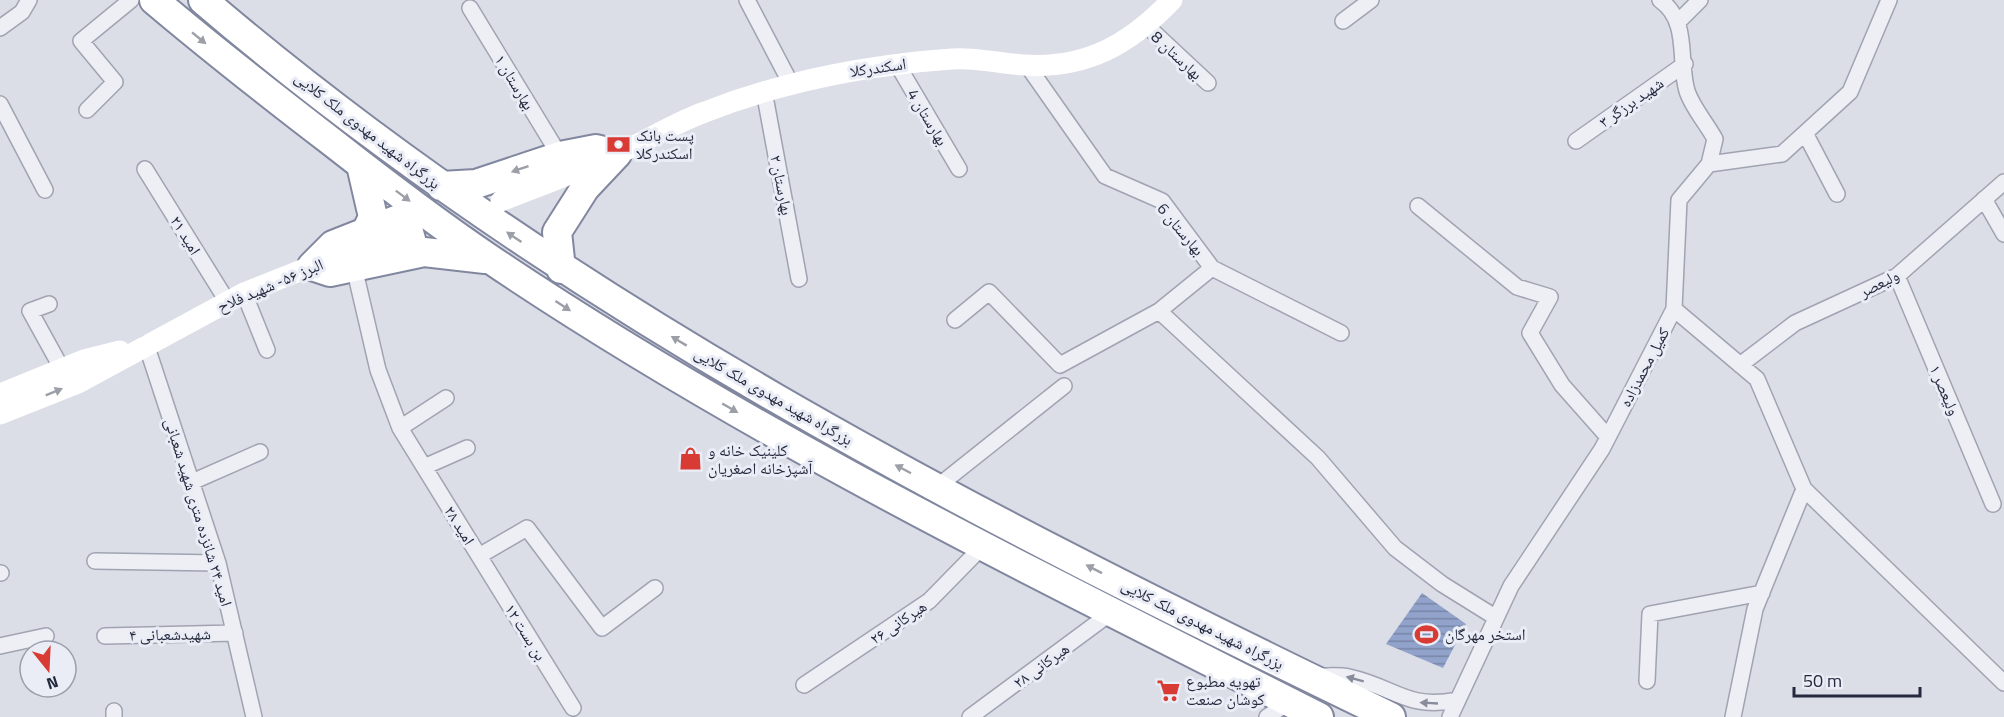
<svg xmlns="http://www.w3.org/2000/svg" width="2004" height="717" viewBox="0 0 2004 717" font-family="'Titillium Web','Noto Naskh Arabic',sans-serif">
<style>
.water{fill:url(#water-rules)}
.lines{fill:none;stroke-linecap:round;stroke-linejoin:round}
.street-casing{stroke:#a0a3b1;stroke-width:18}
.highway-casing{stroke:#81879f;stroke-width:32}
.street{stroke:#eeeff5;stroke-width:15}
.secondary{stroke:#fff;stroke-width:21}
.highway{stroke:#fff;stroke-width:28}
.oneway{fill:#9c9fa8}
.oneway2{fill:#898c9a}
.labels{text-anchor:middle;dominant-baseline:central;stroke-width:6;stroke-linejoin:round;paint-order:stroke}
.street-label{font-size:16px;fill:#24293e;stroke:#eaedf5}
.poi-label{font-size:16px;fill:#24293e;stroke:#eaedf5;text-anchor:start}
</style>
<defs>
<pattern id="water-rules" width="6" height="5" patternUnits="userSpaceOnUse" patternTransform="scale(1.5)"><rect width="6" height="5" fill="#92a3cb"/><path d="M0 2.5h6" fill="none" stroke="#7785a6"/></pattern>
</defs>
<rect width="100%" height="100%" fill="#dbdde7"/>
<path class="water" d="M1422,593L1466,624L1443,668L1386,644Z"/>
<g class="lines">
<defs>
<path id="street" d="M747,0L791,84
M470,8L560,156
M1343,21L1371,0
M1677,23L1700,0
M1147,26L1208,83
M0,28L22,12L29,0
M897,64L959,169
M1027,65L1105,176L1162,201L1212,268L1341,333
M764,91L799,279
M0,104L45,190
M87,110L115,82L81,41L131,0
M1805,133L1837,194
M1576,141L1685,64
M1709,164L1782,154L1850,92L1889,0
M145,169L227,301
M1984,199L2004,234
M1418,206L1517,287L1550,297L1530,333L1562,385L1608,437
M354,267L378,370L400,428L479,556L527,528L602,628L655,588
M1897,276L1993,504
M244,293L267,350
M49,304L30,311L62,369
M1674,309L1757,379L1804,489L1755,609L1733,717
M1159,311L1318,458L1395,548L1442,584L1495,617
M955,320L989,292L1060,365L1159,311L1212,268
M146,344L218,563L254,717
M1740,365L1795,323L1897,276L2004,182
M400,428L446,398
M424,467L467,448
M192,482L260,452
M937,487L1064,386
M1804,489L2004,683
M479,556L573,708
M95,561L218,563
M0,573H1
M105,636L235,633
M0,646L46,636
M1320,676C1329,676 1340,675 1349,677C1395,687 1406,710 1457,700
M1647,681L1650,614L1762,593
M804,685L929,601L982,547
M114,711V717
M970,717L1112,612
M1267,717L1289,702L1290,704
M1450,717L1511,586L1602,449L1674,309L1679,200L1709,164L1715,139C1707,124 1692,107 1687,91C1678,61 1690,21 1660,0"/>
<path id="highway" d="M154,0C212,49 272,96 332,142C383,182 434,221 487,257C750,435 1037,574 1319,717
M203,0C557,303 974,516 1391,717
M361,165L373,217L366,232L333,245L312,266L330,272L424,252L485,259
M441,186L476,184L560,156L596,149L617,154L585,188L557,232L561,269
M366,232L396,220L407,225L412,243L404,255"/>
</defs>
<use href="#street" class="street-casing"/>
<use href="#highway" class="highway-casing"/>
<use href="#street" class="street"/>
<path class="secondary" d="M501,201C539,186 578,172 615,155C645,142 674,123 705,112C784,81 867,65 952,59C976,57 1001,64 1024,65C1087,69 1130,44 1172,0
M0,394L84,360L120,351
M0,414L78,383L244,293L312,266L398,237"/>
<use href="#highway" class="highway"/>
</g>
<defs><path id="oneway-solid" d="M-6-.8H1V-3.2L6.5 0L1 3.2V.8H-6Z" transform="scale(1.5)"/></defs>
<g class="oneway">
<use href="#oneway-solid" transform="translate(199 38) rotate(39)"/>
<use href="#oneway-solid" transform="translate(520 169) rotate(161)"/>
<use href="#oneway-solid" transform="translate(403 196) rotate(37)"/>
<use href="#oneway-solid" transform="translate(514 237) rotate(-146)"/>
<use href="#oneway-solid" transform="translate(563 306) rotate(33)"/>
<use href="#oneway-solid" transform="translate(679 341) rotate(-149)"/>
<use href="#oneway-solid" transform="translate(54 392) rotate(-22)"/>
<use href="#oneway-solid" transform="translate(730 408) rotate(30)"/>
<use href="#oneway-solid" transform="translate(903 469) rotate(-152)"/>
<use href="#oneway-solid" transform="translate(1094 569) rotate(-153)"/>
</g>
<g class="oneway2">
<use href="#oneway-solid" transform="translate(1355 679) rotate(-165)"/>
<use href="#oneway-solid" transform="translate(1429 703) rotate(-177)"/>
</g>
<defs>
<symbol id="bank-bare" viewBox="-9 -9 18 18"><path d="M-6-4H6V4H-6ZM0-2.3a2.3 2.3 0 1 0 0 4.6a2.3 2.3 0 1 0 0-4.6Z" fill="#d83a34" stroke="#eaedf5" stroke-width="2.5" paint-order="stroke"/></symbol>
<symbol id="shop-bare" viewBox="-9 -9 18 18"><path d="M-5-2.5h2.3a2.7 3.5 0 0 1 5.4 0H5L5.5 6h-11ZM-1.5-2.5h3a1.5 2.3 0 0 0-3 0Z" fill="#d83a34" stroke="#eaedf5" stroke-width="2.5" paint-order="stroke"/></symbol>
<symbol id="stadium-bare" viewBox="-9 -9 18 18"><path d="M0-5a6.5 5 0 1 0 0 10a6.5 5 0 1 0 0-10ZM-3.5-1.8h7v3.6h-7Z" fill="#d83a34" stroke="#eaedf5" stroke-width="2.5" paint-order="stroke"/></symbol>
<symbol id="supermarket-bare" viewBox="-9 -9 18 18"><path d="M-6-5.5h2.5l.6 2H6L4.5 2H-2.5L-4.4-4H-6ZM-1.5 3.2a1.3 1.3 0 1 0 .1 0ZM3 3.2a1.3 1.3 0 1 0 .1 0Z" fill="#d83a34" stroke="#eaedf5" stroke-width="2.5" paint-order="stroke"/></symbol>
</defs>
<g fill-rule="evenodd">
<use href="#bank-bare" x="602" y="128" width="33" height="33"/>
<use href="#shop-bare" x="674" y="442" width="33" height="33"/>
<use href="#stadium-bare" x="1410" y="618" width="33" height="33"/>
<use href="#supermarket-bare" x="1152" y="674" width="33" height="33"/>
</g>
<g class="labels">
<g class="street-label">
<text transform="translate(1177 55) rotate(43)">بهارستان 8</text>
<text transform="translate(878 67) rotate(-8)">اسکندرکلا</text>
<text transform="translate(515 82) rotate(59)">بهارستان ۱</text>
<text transform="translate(1631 102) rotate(-35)">شهید برزگر ۳</text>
<text transform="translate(928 117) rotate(59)">بهارستان 4</text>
<text transform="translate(368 130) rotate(38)">بزرگراه شهید مهدوی ملک کلایی</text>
<text transform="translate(782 185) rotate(79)">بهارستان ۲</text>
<text transform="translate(1181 229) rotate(50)">بهارستان 6</text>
<text transform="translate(186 235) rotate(58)">امید ۲۱</text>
<text transform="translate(1879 283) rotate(-27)">ولیعصر</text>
<text transform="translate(270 285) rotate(-23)">البرز ۵۶- شهید فلاح</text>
<text transform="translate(1644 367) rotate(-62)">کمیل محمدزاده</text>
<text transform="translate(1945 390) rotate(67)">ولیعصر ۱</text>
<text transform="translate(774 396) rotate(30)">بزرگراه شهید مهدوی ملک کلایی</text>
<text transform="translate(199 512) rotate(73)">امید ۲۴ شانزده متری شهید شعبانی</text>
<text transform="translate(460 525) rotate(58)">امید ۲۸</text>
<text transform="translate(898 622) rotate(-34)">هیرکانی ۲۶</text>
<text transform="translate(1203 624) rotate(27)">بزرگراه شهید مهدوی ملک کلایی</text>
<text transform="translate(526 632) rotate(58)">بن بست ۱۲</text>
<text transform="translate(170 634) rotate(-1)">شهیدشعبانی ۴</text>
<text transform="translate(1041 665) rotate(-36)">هیرکانی ۲۸</text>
</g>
<g class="poi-label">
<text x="636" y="135">پست بانک<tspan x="636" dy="18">اسکندرکلا</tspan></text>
<text x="708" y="450">کلینیک خانه و<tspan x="708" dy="18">آشپزخانه اصغریان</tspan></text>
<text x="1445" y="634">استخر مهرگان</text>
<text x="1186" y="681">تهویه مطبوع<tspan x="1186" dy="18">کوشان صنعت</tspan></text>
</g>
</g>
<g transform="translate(48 669) rotate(162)"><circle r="28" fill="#eaedf5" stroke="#9b9fac" stroke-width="1.5"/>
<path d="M0-4.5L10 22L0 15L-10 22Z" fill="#d83a34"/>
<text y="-9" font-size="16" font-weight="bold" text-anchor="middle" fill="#24293e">N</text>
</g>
<path d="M1794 687v9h126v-9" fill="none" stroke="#24293e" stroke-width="3"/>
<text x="1803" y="687" font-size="18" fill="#24293e" stroke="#eaedf5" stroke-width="4.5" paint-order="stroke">50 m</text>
</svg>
